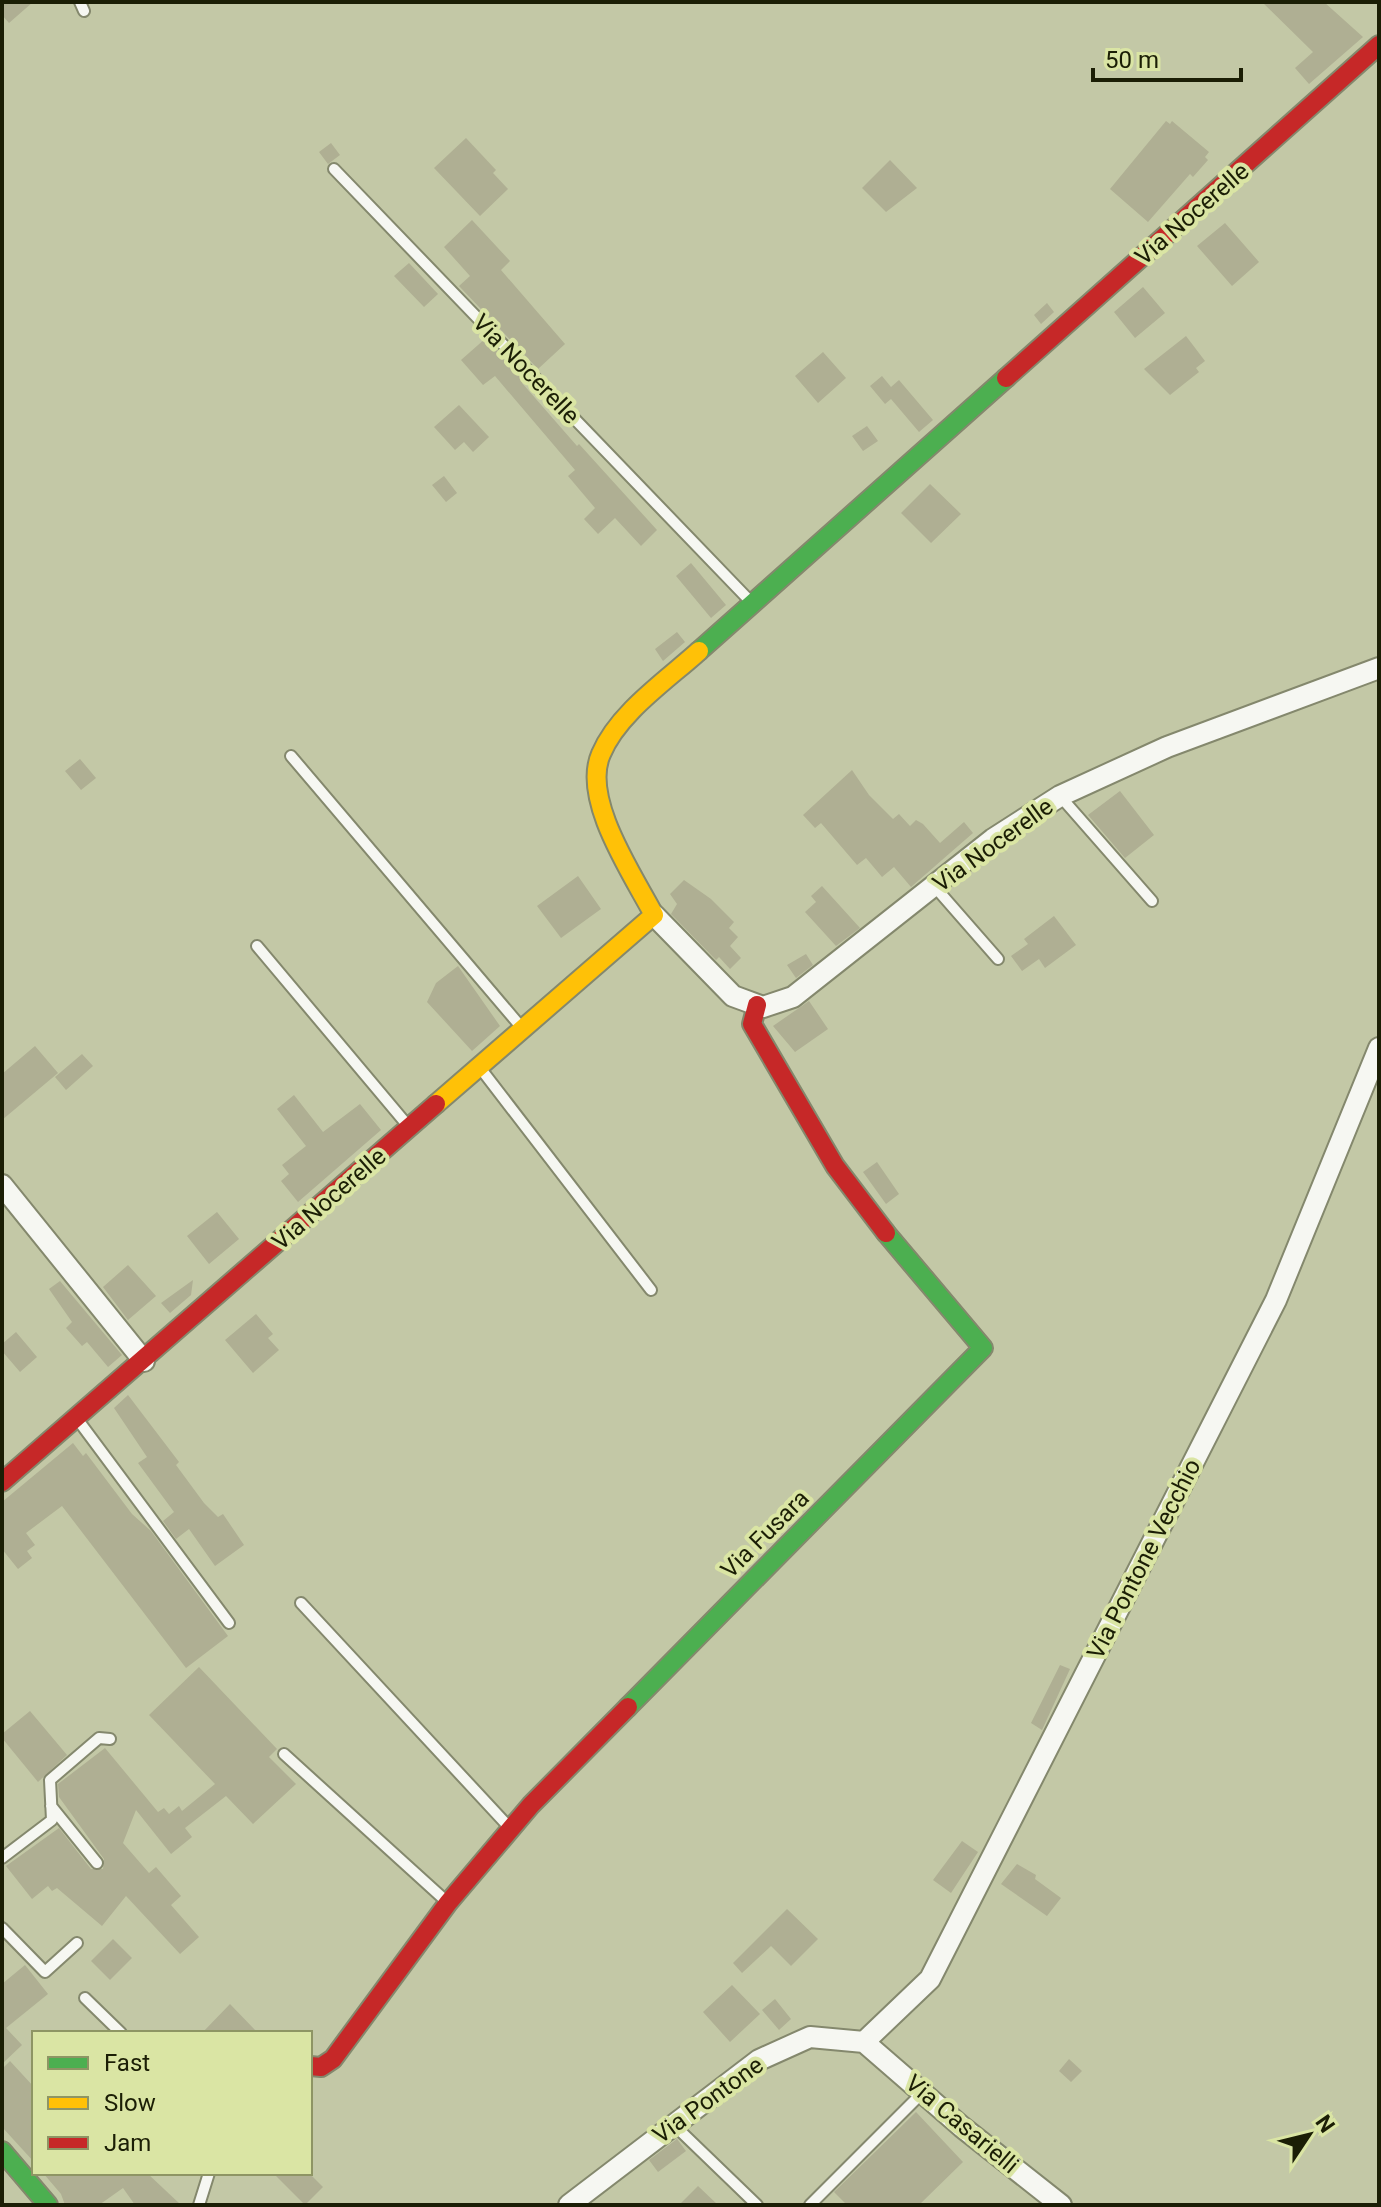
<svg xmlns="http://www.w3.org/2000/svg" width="1381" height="2207" viewBox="0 0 1381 2207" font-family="Roboto,sans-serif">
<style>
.building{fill:#afaf93}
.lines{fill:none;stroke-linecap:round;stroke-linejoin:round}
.lane-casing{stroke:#84886d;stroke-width:14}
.street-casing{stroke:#84886d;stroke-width:24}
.fast-casing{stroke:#84886d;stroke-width:22}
.slow-casing{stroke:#84886d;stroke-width:22}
.jam-casing{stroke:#84886d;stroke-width:22}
.lane{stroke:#f6f7f2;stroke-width:10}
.street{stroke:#f6f7f2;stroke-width:20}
.fast{stroke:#4caf50;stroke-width:18}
.slow{stroke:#ffc107;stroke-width:18}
.jam{stroke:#c62828;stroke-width:18}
.labels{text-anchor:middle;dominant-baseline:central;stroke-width:8;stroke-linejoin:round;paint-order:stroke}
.street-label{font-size:24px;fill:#1b1e05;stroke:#dae5a4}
</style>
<rect width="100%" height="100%" fill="#c3c8a6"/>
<path class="building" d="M2,2H33L9,23L2,15Z
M1262,2H1324L1363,37L1309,84L1295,68L1313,52Z
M1166,121L1170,124L1172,121L1209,152L1205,157L1208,160L1193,177L1190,174L1148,222L1110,189Z
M466,138L496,170L493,173L508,189L480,216L434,168Z
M331,143L340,155L328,164L319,152Z
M890,160L917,188L886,212L862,188Z
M472,220L510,261L501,270L565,344L538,369L459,286L470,276L444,247Z
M1225,223L1259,262L1232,286L1197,246Z
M409,263L438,294L424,307L394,276Z
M1143,287L1165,313L1135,338L1114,312Z
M1047,303L1054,312L1041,324L1034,315Z
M1186,336L1205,361L1196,368L1199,372L1170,395L1144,369Z
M486,338L526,380L522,383L577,446L579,444L657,530L641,546L615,518L598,534L584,519L595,508L568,476L575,470L495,376L483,385L461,360Z
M823,352L846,378L818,403L795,376Z
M882,376L891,387L899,380L933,420L919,432L891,399L885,404L870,386Z
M459,405L489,437L473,452L464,442L455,450L434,427Z
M867,426L878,441L863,451L852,436Z
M444,476L457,493L446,502L432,485Z
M930,484L961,514L931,543L901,513Z
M691,563L726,605L711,618L676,576Z
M677,632L685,642L663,661L655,649Z
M80,759L96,778L81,790L65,771Z
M852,770L869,795L893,819L899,814L910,826L916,820L923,824L940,843L964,822L973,833L911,887L894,867L882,877L866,858L857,865L821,823L815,828L803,815Z
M1120,791L1154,835L1125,858L1088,815Z
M578,876L601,909L561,938L537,906Z
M684,880L711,899L734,922L729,928L738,937L730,946L741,958L730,969L719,957L716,960L671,914L677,904L670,894Z
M822,886L860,928L836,946L805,912L816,902L811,896Z
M1054,916L1076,945L1045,968L1039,959L1022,971L1011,956L1028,944L1024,939Z
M806,954L813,965L796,978L787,965Z
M458,966L500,1026L472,1051L427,1002L436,983Z
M809,1001L828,1029L795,1052L773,1026Z
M35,1046L58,1073L2,1120V1074Z
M82,1054L93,1066L66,1090L55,1077Z
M294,1095L323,1132L360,1104L381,1130L298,1202L281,1181L289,1174L282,1165L306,1146L277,1109Z
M877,1162L899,1194L886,1204L863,1172Z
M217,1212L239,1239L209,1264L187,1236Z
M128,1265L156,1296L128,1320L103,1287Z
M193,1280L191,1295L170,1313L161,1303Z
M60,1281L122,1355L108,1367L87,1342L82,1346L66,1328L72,1322L49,1289Z
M256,1314L273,1334L268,1338L279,1350L253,1373L225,1340Z
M16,1332L37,1357L20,1372L2,1351V1344Z
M128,1395L179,1462L176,1465L204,1503L218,1517L223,1514L244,1545L215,1566L189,1529L176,1539L163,1521L174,1512L138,1463L147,1457L114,1408Z
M73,1443L83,1456L86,1453L132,1514L151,1531L228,1636L186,1668L62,1506L26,1533L35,1545L27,1551L32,1558L18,1569L2,1549V1502Z
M1060,1665L1070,1669L1042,1730L1031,1723Z
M199,1667L277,1749L269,1757L296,1784L253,1824L226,1796L185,1828L192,1837L171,1854L136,1810L123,1843L149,1873L156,1867L181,1896L171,1905L199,1937L180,1954L126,1896L102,1926L57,1888L52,1891L48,1886L32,1899L6,1866L59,1828L91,1869H103L104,1859L59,1797L58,1784L105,1748L158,1812L164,1808L169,1814L179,1806L182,1811L215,1784L149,1715Z
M30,1711L67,1755L38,1782L2,1738V1734Z
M962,1841L978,1852L951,1893L933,1880Z
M1017,1864L1036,1875L1035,1879L1061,1898L1047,1916L1001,1884Z
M787,1909L818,1939L791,1966L771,1946L742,1973L733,1963Z
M113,1939L132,1958L110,1980L91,1961Z
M25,1965L48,1994L6,2028L22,2045L2,2064V1984Z
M732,1985L760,2014L730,2042L703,2012Z
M775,1999L791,2019L779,2030L762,2010Z
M230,2004L258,2033H202Z
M1069,2059L1082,2071L1071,2082L1059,2071Z
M10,2061L34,2087V2162L2,2127V2069Z
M916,2112L963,2162L919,2205H847L834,2192Z
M677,2139L686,2151L658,2172L649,2160Z
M43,2173H147L181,2205H135L123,2188L99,2205H65L61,2194Z
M273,2173H309L323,2187L305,2205Z
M698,2186L718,2205H679Z"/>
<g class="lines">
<defs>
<path id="lane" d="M80,2L84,11
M334,169L751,602
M291,756L522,1028
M1060,796L1152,901
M935,887L998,959
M257,946L409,1127
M481,1069L651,1290
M78,1420L229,1623
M301,1603L509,1827
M284,1754L446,1901
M51,1806L97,1863
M2,1858L52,1820L50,1780L99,1738L110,1739
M2,1928L45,1972L77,1943
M85,1998L121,2033
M673,2124L757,2205
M199,2205L209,2173
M810,2205L922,2093"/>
<path id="street" d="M654,915L733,996L763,1007L793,997L993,839L1060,796L1167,747L1379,668
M2,1185L144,1361
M864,2042L930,1979L1276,1300L1379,1048
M864,2042L962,2127L1061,2205
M569,2205L759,2060L810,2037L864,2042"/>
<path id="fast" d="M699,651L1006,378
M628,1707L983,1348L886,1233
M2,2151L48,2205"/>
<path id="slow" d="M436,1104L654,915C633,875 581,799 601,754C618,713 667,680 699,651"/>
<path id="jam" d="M1006,378L1379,45
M757,1005L752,1024L835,1166L886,1233
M2,1482L436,1104
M310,2066L321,2067L333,2059L448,1903L531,1805L628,1707"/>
</defs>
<use href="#lane" class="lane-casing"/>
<use href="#street" class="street-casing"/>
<use href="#fast" class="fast-casing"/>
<use href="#slow" class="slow-casing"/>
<use href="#jam" class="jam-casing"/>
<use href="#lane" class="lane"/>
<use href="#street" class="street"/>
<use href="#fast" class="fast"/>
<use href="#slow" class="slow"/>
<use href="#jam" class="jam"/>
</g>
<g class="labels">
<g class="street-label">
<text transform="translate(1192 214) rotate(-41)">Via Nocerelle</text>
<text transform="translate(526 369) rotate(46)">Via Nocerelle</text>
<text transform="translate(993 845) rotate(-36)">Via Nocerelle</text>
<text transform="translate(329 1199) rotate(-41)">Via Nocerelle</text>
<text transform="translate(765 1534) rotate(-45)">Via Fusara</text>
<text transform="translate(1144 1559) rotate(-63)">Via Pontone Vecchio</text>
<text transform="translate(708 2100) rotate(-36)">Via Pontone</text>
<text transform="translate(962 2124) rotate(40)">Via Casarielli</text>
</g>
</g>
<rect width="1381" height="2207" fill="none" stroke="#1b1e05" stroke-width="8"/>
<rect x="32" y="2031" width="280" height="144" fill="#dae5a4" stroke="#8e9564" stroke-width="2"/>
<rect x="48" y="2057" width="40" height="12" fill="#4caf50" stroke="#8e9564" stroke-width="2"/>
<text x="104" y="2071" font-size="24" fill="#1b1e05">Fast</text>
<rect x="48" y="2097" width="40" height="12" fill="#ffc107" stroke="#8e9564" stroke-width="2"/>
<text x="104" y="2111" font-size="24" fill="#1b1e05">Slow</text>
<rect x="48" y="2137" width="40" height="12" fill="#c62828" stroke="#8e9564" stroke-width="2"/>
<text x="104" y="2151" font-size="24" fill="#1b1e05">Jam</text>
<g transform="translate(1309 2135) rotate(55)" stroke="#dae5a4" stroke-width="6" paint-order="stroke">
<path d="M0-6L14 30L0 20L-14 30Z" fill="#1b1e05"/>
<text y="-12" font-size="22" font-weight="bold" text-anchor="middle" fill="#1b1e05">N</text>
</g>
<path d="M1093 68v12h148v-12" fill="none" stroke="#1b1e05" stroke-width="4"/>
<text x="1105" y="68" font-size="24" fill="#1b1e05" stroke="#dae5a4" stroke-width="6" paint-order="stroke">50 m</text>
</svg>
